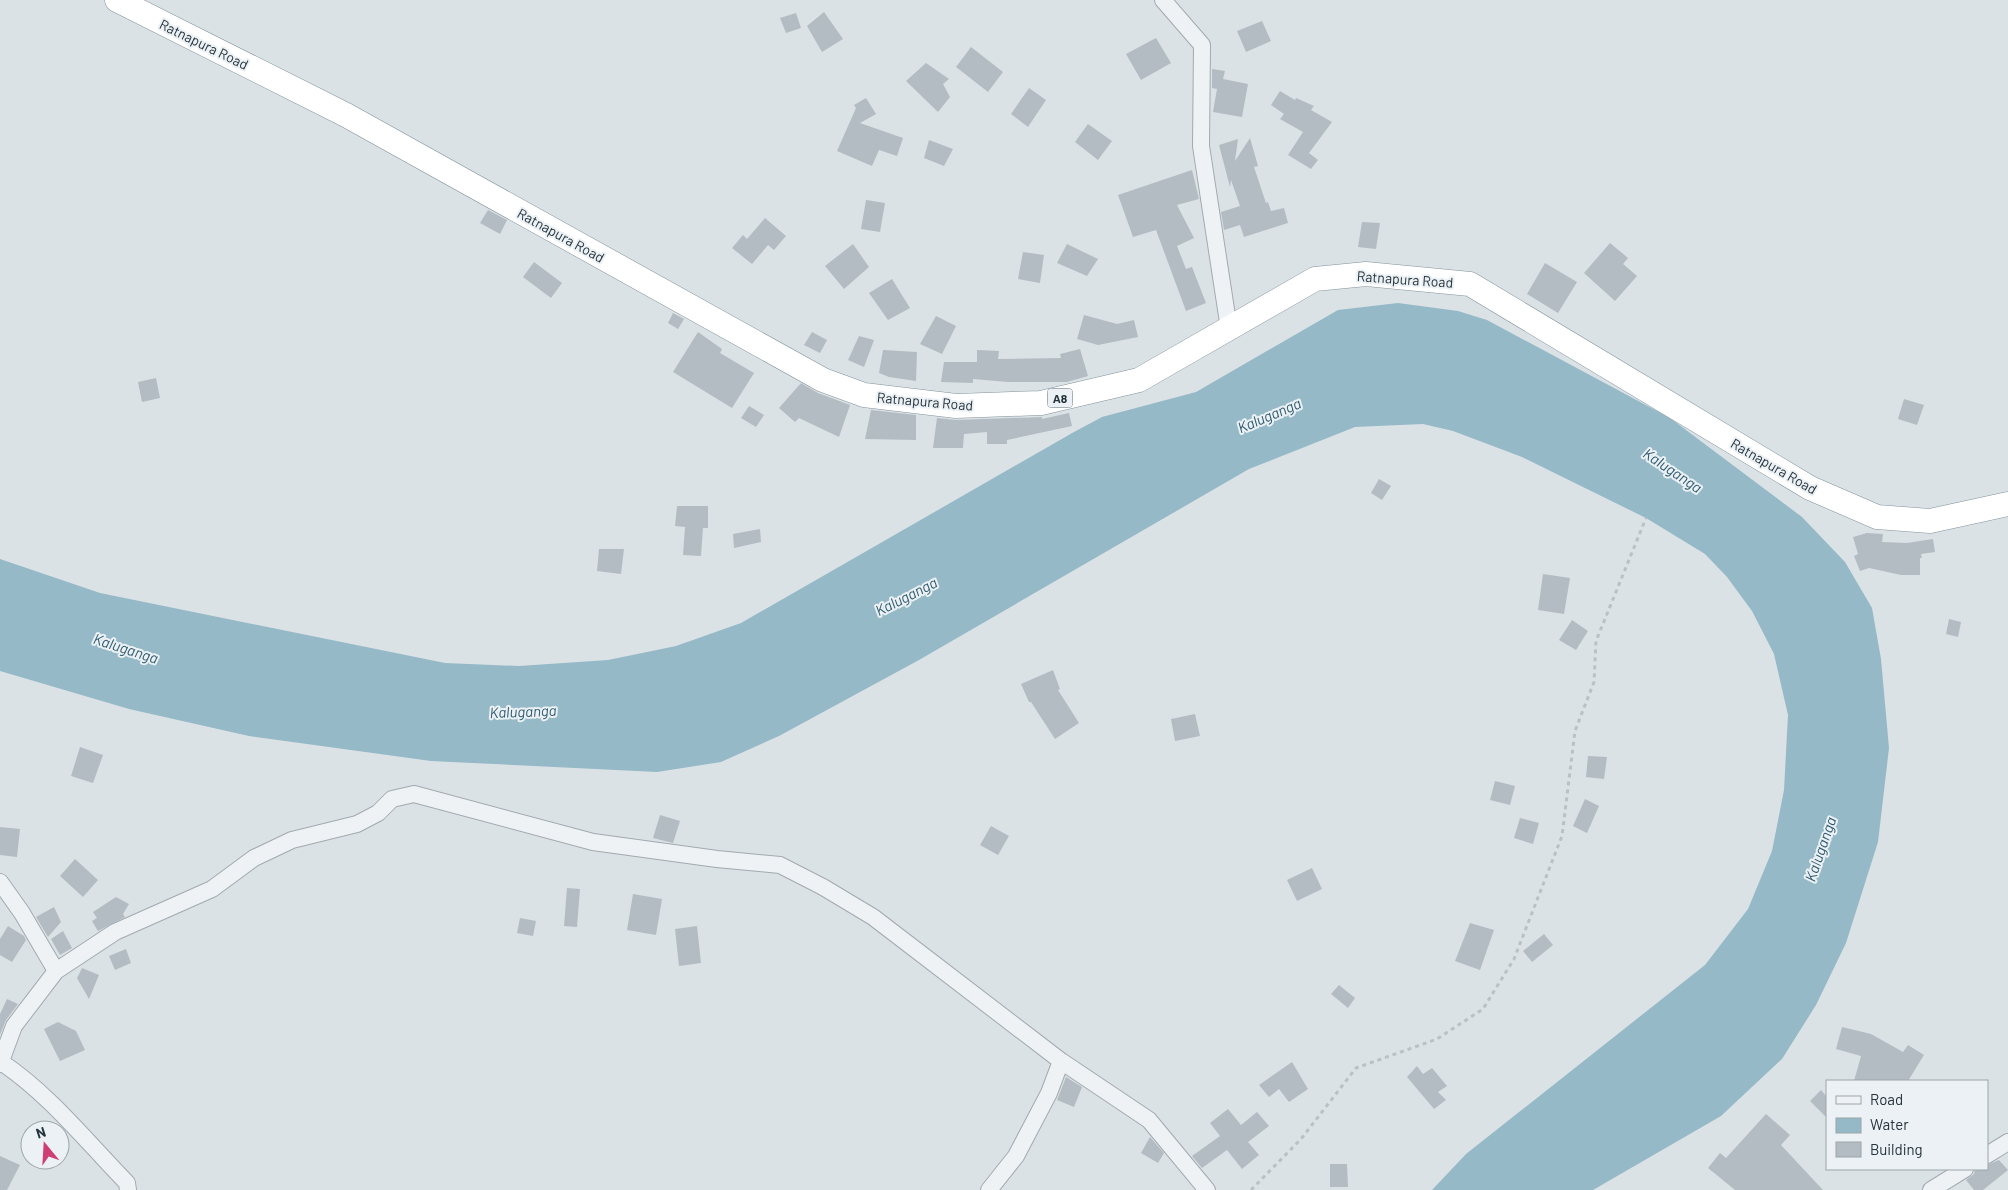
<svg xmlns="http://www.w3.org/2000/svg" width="2008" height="1190" viewBox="0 0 2008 1190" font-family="Barlow,sans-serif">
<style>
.water{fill:#95b9c7}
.building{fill:#b3bcc3}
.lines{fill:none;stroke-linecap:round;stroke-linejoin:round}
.minor-casing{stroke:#a1aab0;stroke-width:18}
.highway-casing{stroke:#83939c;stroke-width:25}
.path{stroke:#bac0c4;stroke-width:3;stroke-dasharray:4 4;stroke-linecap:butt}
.minor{stroke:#eef2f4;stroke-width:16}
.highway{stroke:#fff;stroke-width:24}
.labels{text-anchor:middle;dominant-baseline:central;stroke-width:4;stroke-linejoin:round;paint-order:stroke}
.shield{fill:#ebf1f4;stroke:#606c73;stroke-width:1}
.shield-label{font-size:12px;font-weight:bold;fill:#25333c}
.street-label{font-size:14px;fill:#25333c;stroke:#ebf1f4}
.water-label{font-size:15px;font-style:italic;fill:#305b70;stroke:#ebf1f4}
</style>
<rect width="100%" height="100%" fill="#dbe2e6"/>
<path class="water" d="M1398,303L1458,311L1487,320L1670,418L1802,517L1845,562L1872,608L1881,659L1889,748L1878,842L1846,943L1816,1005L1782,1059L1721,1116L1593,1190H1432L1466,1154L1705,965L1748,909L1772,851L1784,790L1788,715L1774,654L1752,611L1727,577L1705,554L1646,518L1522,457L1453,431L1423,424L1355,427L1249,469L919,660L779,736L721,762L657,772L431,761L249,736L129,709L0,671V559L100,593L445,663L519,666L608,660L676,646L741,623L1074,432L1102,417L1196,392L1338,310Z"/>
<path class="building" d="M824,12L843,39L822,52L807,26Z
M796,13L801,28L786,33L780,18Z
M1262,21L1271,41L1246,52L1237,31Z
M1156,38L1171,63L1141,80L1126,54Z
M971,47L1003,72L988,92L956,67Z
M926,63L949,79L943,84L950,97L938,112L906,81Z
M1212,69L1225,71L1223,79L1248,84L1242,117L1213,112L1217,89L1212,88Z
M1029,88L1046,100L1028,127L1011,114Z
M1280,91L1295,100L1296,98L1314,106L1311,110L1332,122L1309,153L1318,160L1311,169L1288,155L1303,132L1280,119L1284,114L1271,105Z
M866,98L876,114L860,123L903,138L897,156L879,150L872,166L837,151L856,108L854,105Z
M1088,124L1112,141L1098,160L1075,142Z
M1250,138L1258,166L1254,167L1266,203L1268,202L1271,211L1284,208L1288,223L1244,237L1240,225L1224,230L1221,212L1240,206L1231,180L1230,187L1219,145L1238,139L1235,161Z
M929,140L953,149L944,166L924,158Z
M1192,170L1199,199L1177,205L1194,238L1177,246L1186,269L1192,267L1206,303L1186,311L1156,230L1133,237L1118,195Z
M866,200L885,203L880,232L861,229Z
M488,210L507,220L500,234L480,223Z
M765,218L786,236L774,250L768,245L752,264L732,248L743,235L747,239Z
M1362,222L1380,223L1376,249L1358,247Z
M1610,243L1628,258L1623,264L1637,276L1615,301L1584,273Z
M853,244L869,267L844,289L825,266Z
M1067,244L1098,259L1087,276L1057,263Z
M1023,252L1044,255L1040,283L1018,279Z
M534,262L562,283L551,298L523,277Z
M1545,263L1577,282L1558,313L1527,294Z
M892,279L910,308L888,320L869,293Z
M673,313L684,319L678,329L668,323Z
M1084,315L1117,324L1134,320L1138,337L1098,345L1077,339Z
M936,316L956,326L942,354L920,344Z
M698,332L722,349L720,353L754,373L732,408L673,372Z
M812,332L827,340L820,353L804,345Z
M859,336L874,340L864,367L848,360Z
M1080,349L1088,376L1067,382H1008L973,379V383L941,382L944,362H977V350L999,351L998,359L1061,358L1060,354Z
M883,350L917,352L916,381L889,377L879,373Z
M156,378L160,398L142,402L138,382Z
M801,383L818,393L850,405L839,437L799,418L795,422L779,408Z
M1904,399L1924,405L1917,425L1898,419Z
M749,406L764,415L756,427L741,418Z
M871,410L916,415V440L865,439Z
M1069,413L1072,426L1007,440V444H987V432L964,434L963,448H933L937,418L956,420L1042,417V419Z
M1379,479L1391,486L1382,500L1371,493Z
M677,506H708V528H703L701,556L683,555L685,527L675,526Z
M760,529L761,542L734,548L733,534Z
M1867,533L1883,534L1882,542L1907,543L1933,539L1935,552L1921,554L1922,558H1920V575H1901L1869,568L1860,571L1854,556L1858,554L1853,537Z
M599,549H624L621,574L597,571Z
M1543,574L1570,578L1564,614L1538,610Z
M1949,619L1961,622L1958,637L1946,634Z
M1572,620L1588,631L1576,650L1559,640Z
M1053,670L1060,689L1058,690L1079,723L1055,739L1031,702H1029L1021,684Z
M1195,714L1200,736L1175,741L1171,719Z
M80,747L103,755L93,783L71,776Z
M1588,756L1607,757L1604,779L1586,777Z
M1495,781L1515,786L1510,805L1490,800Z
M1585,799L1599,806L1587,833L1573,826Z
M660,815L680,821L673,843L653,838Z
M1520,818L1539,823L1533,844L1514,838Z
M991,826L1009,836L998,855L980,845Z
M0,827L20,829L17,857L0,855Z
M75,859L98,880L83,897L60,876Z
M1312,868L1322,889L1297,901L1287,880Z
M567,888L580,889L577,927L564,926Z
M633,894L662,899L656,935L627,930Z
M116,897L129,904L123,914L125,917L98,931L92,921L97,918L93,912Z
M54,907L61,922L48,937L36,917Z
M520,918L536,921L533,936L517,933Z
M1470,923L1494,930L1480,970L1455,961Z
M8,926L24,936L26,940L12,962L0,955V939Z
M697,926L701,963L679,966L675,929Z
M63,931L72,948L60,955L51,939Z
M1544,934L1553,945L1532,962L1523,951Z
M126,949L131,963L115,970L109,956Z
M82,968L99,975L89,999L77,978Z
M1339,985L1355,998L1348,1008L1331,994Z
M7,999L18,1004L6,1020L0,1035V1014Z
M58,1022L76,1031L85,1050L60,1061L44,1029Z
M1842,1027L1871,1034L1903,1052L1908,1045L1924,1055L1908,1081H1854L1861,1056L1836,1049Z
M1292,1062L1308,1089L1289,1102L1279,1089L1269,1097L1259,1085Z
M1417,1066L1423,1074L1432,1068L1447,1086L1438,1092L1446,1100L1434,1109L1407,1077Z
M1066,1077L1082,1087L1074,1107L1057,1100Z
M1821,1090L1827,1097V1118L1810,1101Z
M1228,1109L1241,1125L1257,1112L1269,1126L1248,1142L1259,1155L1242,1169L1227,1150L1202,1168L1192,1156L1220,1136L1210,1123Z
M1766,1114L1790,1135L1781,1145L1823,1190H1735L1708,1168L1720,1153L1726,1158Z
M1150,1137L1164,1153L1158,1163L1141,1153Z
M0,1156L20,1165L7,1190H0Z
M1999,1160L2008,1170L1983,1190H1974L1966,1180L1974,1174L1975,1169H1987V1165Z
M1330,1164H1347L1348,1187H1330Z"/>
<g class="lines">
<defs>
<path id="minor" d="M1163,0L1202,45L1201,146L1229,329
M0,882L22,913L56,971
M1,1062C49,1094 87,1142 127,1183L128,1190
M0,1064L14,1026L56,971L115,932L212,889L254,858L292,840L357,824L378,813L392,799L414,794L593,842L717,859L780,865L823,887L873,917L1061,1061L1149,1120L1207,1190
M1987,1155L2008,1142
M989,1190L1016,1156L1049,1093L1061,1061
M1931,1190L1965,1169"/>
<path id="highway" d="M117,0L346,115L823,380L864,395L956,406L1041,403L1139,380L1315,279L1366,274L1470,284L1810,488L1877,517L1930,521L2008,504"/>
</defs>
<use href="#minor" class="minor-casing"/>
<use href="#highway" class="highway-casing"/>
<path class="path" d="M1251,1190L1301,1139L1356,1068L1437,1039L1483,1009L1514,959L1562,836L1575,731L1594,682L1596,641L1646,518"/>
<use href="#minor" class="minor"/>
<use href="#highway" class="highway"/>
</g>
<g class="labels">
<rect class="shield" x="1047.5" y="388.5" width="25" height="19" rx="4"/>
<g class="shield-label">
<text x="1060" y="398">A8</text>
</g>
<g class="street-label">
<text transform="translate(204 44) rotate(26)">Ratnapura Road</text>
<text transform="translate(561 235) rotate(29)">Ratnapura Road</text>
<text transform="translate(1405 279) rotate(4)">Ratnapura Road</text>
<text transform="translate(925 401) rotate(5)">Ratnapura Road</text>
<text transform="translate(1774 466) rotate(30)">Ratnapura Road</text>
</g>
<g class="water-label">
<text transform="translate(1269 415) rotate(-23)">Kaluganga</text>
<text transform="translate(1673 470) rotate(34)">Kaluganga</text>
<text transform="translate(906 596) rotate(-27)">Kaluganga</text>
<text transform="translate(126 648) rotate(18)">Kaluganga</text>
<text transform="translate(523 711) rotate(-2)">Kaluganga</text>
<text transform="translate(1820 849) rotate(-71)">Kaluganga</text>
</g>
</g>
<rect x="1826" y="1080" width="162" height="90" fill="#ebf1f4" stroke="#9ca5aa"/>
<rect x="1836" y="1096" width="25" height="8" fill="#eef2f4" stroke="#9ca5aa"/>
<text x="1870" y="1105" font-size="15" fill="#25333c">Road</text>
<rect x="1836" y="1118" width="25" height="15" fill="#95b9c7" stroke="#9ca5aa"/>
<text x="1870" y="1130" font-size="15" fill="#25333c">Water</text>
<rect x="1836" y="1142" width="25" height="15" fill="#b3bcc3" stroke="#9ca5aa"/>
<text x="1870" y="1155" font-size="15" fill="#25333c">Building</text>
<g transform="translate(45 1145) rotate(342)"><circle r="24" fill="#ebf1f4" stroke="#9ca5aa"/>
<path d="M0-4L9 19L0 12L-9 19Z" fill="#ce3d75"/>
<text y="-8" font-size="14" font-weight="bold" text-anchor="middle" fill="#25333c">N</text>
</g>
</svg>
